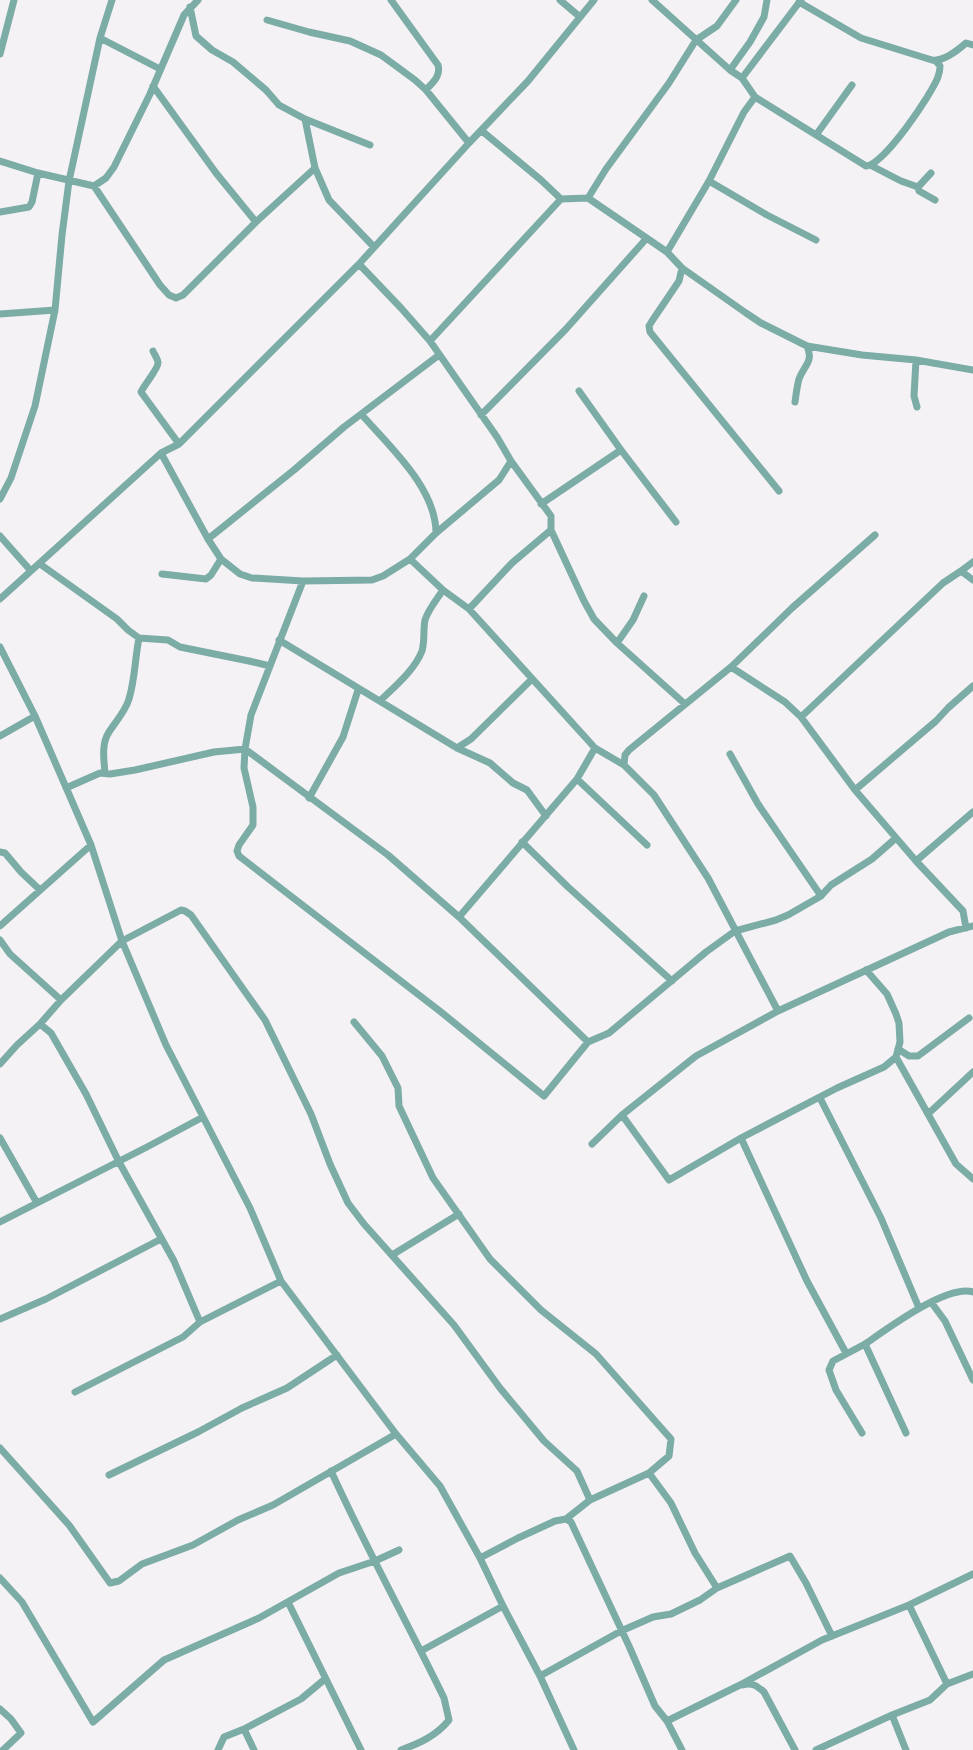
<svg xmlns="http://www.w3.org/2000/svg" width="973" height="1750" viewBox="0 0 973 1750" font-family="'Sofia Sans Condensed',sans-serif">
<style>
.lines{fill:none;stroke-linecap:round;stroke-linejoin:round}
.minor{stroke:#7caca6;stroke-width:7}
</style>
<rect width="100%" height="100%" fill="#f5f2f5"/>
<g class="lines">
<path class="minor" d="M391,0L438,65C441,76 433,82 426,90
M560,0L580,17
M652,0L730,70L742,78L755,97L866,166C884,165 931,95 938,77C939,74 940,70 940,66L936,61
M799,2L861,38L932,60C943,62 958,50 966,43L973,45
M190,7L196,36L212,50L233,62L266,90L279,105L305,119L315,168L329,200L374,247
M267,20L309,32L350,41L381,55L415,80L426,90L469,143
M100,38L160,69
M0,54L14,0
M730,70L750,42L764,17L767,0
M742,78L801,0
M153,86L216,173L256,222
M305,119L370,145
M482,131L541,180L561,199L588,198L667,252L682,268L746,313L761,323L807,346L862,355L916,360L973,370
M816,135L852,85
M0,161L38,173L94,186L106,178L114,167L150,94L184,15L198,0
M872,166L901,181L918,187L931,173
M709,181L767,215L816,240
M94,186L160,285L169,295L176,298L183,295L256,222L315,168
M918,187L919,191L935,200
M588,198L606,169L669,83L696,40L717,26L736,0
M0,212L29,207L32,202L38,173
M667,252L709,181L744,112L755,97
M359,264L401,308L430,341L497,437L511,461L551,516V530L584,601L594,619L617,643L685,704
M682,268L679,281L652,321L649,326L650,332L779,491
M0,314L55,310
M430,341L561,199
M153,351C154,354 158,359 158,363C158,369 144,385 141,392L179,444
M916,360L914,396L917,407
M795,402C796,395 797,386 799,379C804,365 814,362 807,346
M362,415C390,447 436,488 436,533
M481,415L566,329L646,239
M621,450L676,522
M161,453L208,539L221,559L240,574L252,578L303,581L372,580L383,576L410,559L436,533L499,480L511,461
M0,499L11,478L35,406L55,310L62,235L69,181L100,38L112,0
M541,504L621,450L579,391
M0,536L31,571
M208,539L294,470L344,427L439,355
M410,559L443,590L469,609L595,748L624,765L654,795L708,878L778,1011
M40,564L117,619L128,630L139,638L168,640L180,647L249,661L270,666
M961,571L973,562
M162,574L206,579L211,575L221,559
M303,581L251,715L245,749L244,768L253,807V825L239,845L237,851L239,856L441,1012L544,1096L588,1042L609,1033L706,952L735,931L776,920L788,915L821,896L831,885L872,859L896,838
M0,599L161,453L179,444L359,264L469,143L528,81L594,0
M469,609L512,563L551,530
M279,640L457,748L490,763L513,783L527,790L546,816
M617,643L633,620L644,596
M0,647L35,716L91,845L122,941L166,1045L250,1208L281,1281L396,1434L440,1486L480,1558L503,1606L540,1676L574,1750
M731,667L785,702L801,717L855,790L916,861L963,911L966,928
M380,701C395,686 414,671 422,651C425,640 423,630 425,620C428,610 437,599 443,590
M801,717L943,583L961,571L973,580
M0,736L35,716
M457,748L471,739L532,679
M730,754L758,804L821,896
M624,765L625,755L629,750L731,667L792,608L875,535
M105,773C104,760 101,744 109,732C116,721 125,712 129,699C135,679 135,658 139,638
M577,779L647,845
M66,788L100,773L110,774L135,770L214,752L245,749L388,855L459,917L588,1042
M855,790L936,721L948,708L973,686
M309,798L343,737L358,690
M522,842L568,887L672,981
M0,852L5,853L21,872L40,890
M916,861L973,812
M459,917L577,779L595,748
M0,926L91,845
M0,940L10,954L61,1000
M354,1022L382,1056L398,1088L399,1106L433,1178L490,1259L541,1310L596,1354L671,1439L669,1456L649,1473
M40,1024L51,1033L86,1094L119,1162L174,1261L200,1322
M898,1049L909,1056H918L969,1018
M896,1057L956,1164L973,1179
M0,1064L17,1045L40,1024L61,1000L122,941L181,910L185,911L191,915L265,1020L311,1114L330,1164L348,1203L364,1224L454,1325L500,1388L544,1441L577,1471L590,1500L566,1519
M820,1098L881,1218L919,1308
M928,1114L973,1072
M622,1115L669,1180L741,1138L837,1088L884,1067L896,1057L900,1042L899,1023L896,1014L887,994L866,970
M0,1138L37,1203
M741,1138L807,1281L846,1353
M592,1144L622,1115L696,1056L778,1011L949,932L973,926
M0,1222L147,1147L203,1117
M392,1255L459,1214
M931,1302L945,1321L973,1380
M0,1319L46,1299L161,1239
M865,1344C887,1329 947,1284 973,1292
M75,1392L183,1337L200,1322L281,1281
M862,1433L836,1390L829,1370L833,1361L865,1344L906,1433
M0,1448L69,1525L110,1583L119,1581L142,1564L193,1545L238,1520L273,1505L396,1434
M331,1471C366,1548 407,1622 444,1698L449,1720C436,1736 420,1743 401,1750
M109,1475L198,1432L242,1408L287,1388L337,1355
M480,1558L518,1538L555,1521L566,1519L571,1522L629,1646L655,1706L667,1721L682,1750
M0,1578L22,1602L93,1722L164,1660L259,1618L339,1573L375,1561L399,1550
M717,1588L790,1556L806,1583L832,1636
M288,1602L361,1750
M909,1605L947,1684
M421,1651L503,1606
M540,1676L621,1631L653,1617L671,1614L700,1600L717,1588L695,1553L671,1503L649,1473L590,1500
M743,1685C752,1682 757,1686 764,1692L795,1750
M0,1709L11,1719L21,1733L3,1750
M892,1715L906,1750
M667,1721L740,1685L822,1640L909,1605L973,1574
M244,1729L254,1750
M218,1750L224,1737L244,1729L301,1699L325,1679
M816,1750L892,1715L930,1700L947,1684L973,1674"/>
</g>
</svg>
